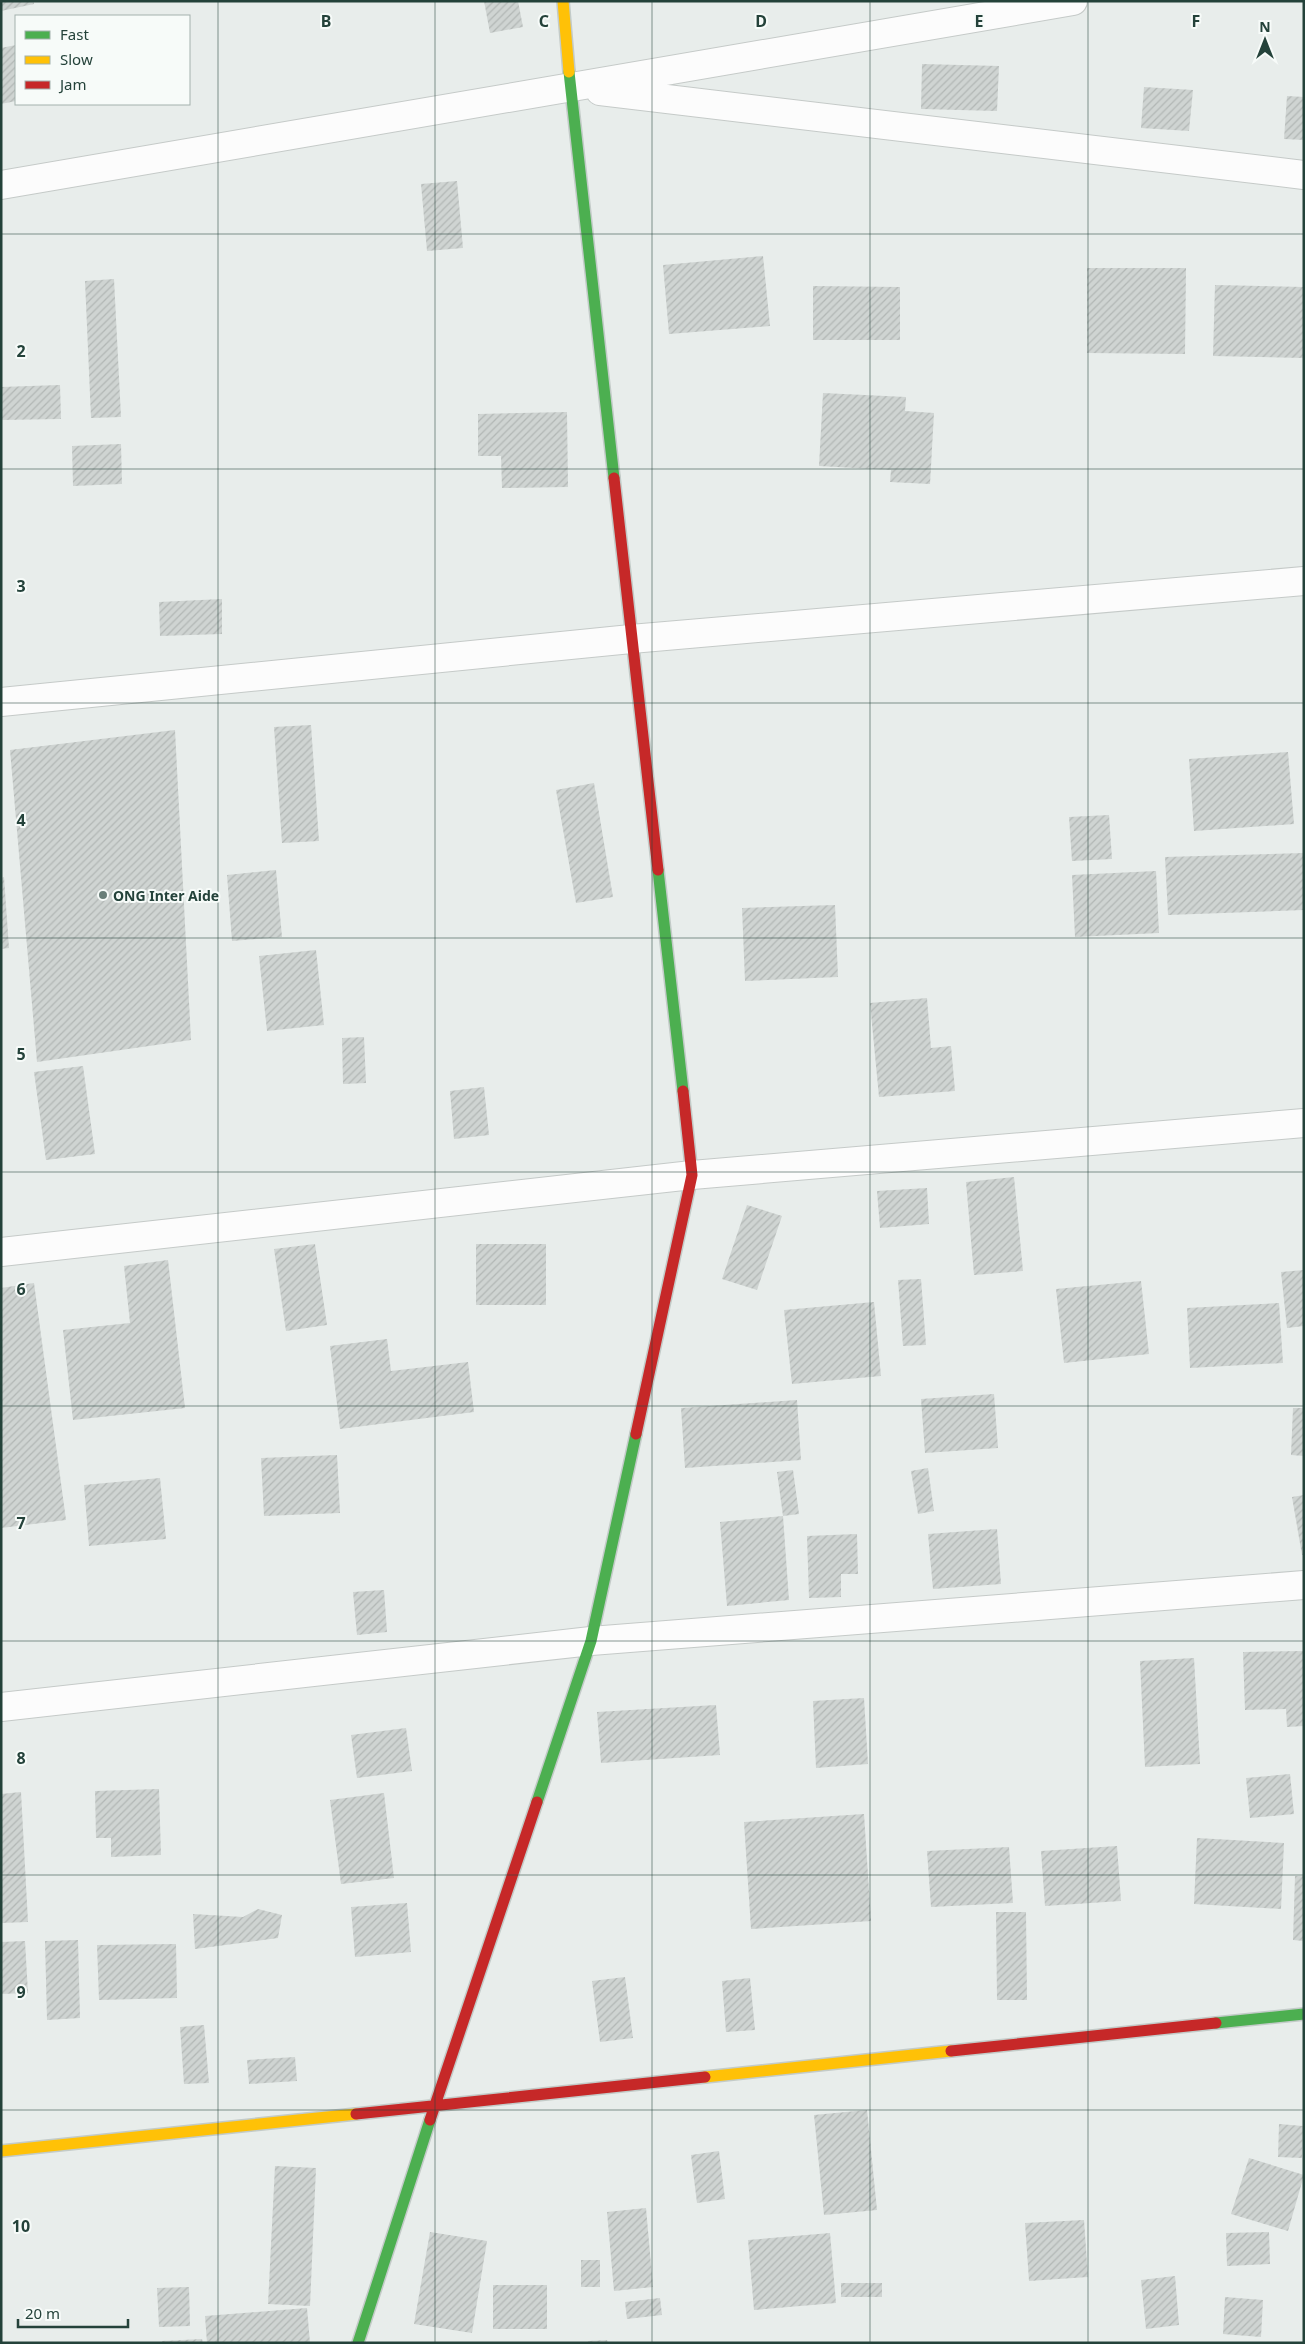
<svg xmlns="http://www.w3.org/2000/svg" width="1305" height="2344" font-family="'Noto Sans',sans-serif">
  <defs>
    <pattern id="building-hatch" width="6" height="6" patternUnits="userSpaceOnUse" patternTransform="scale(1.25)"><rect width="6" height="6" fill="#cfd4d2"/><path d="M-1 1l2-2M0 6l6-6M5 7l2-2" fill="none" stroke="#b2b7b5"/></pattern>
  </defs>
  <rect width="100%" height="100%" fill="#e8edeb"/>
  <!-- building -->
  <path fill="url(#building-hatch)" d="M1,1H34V4L1,11Z
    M484,1H518L523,27L490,33Z
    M16,45V101L1,104V48Z
    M922,64L999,66L997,111L921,109Z
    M1144,87L1193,90L1189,131L1141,128Z
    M1287,96L1304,97V140L1284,139Z
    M457,181L463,248L427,251L421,184Z
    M763,256L770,326L669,334L663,265Z
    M1087,268H1186L1185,354L1087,353Z
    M114,279L121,417L91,418L85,281Z
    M1215,285L1304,287V358L1213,356Z
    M813,286L900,287V340H813Z
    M60,385L61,419L1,420V387Z
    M823,393L906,397L905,411L934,413L930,484L890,482L891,470L819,466Z
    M567,412L568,487L502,488L501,456H478V414Z
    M121,444L122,484L73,486L72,446Z
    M222,599V634L160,636L159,602Z
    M311,725L319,841L282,843L274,727Z
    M175,730L191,1040L37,1062L10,750Z
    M1288,752L1294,824L1194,831L1189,759Z
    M594,783L613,897L576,903L556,790Z
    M1109,815L1112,859L1072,861L1069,817Z
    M1304,853V910L1168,915L1165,857Z
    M276,870L282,937L232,941L227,875Z
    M1156,871L1159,933L1075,937L1072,875Z
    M4,877L9,948L1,949V878Z
    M835,905L838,977L745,981L742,908Z
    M316,950L324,1025L267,1031L259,956Z
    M927,998L931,1048L951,1046L955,1091L879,1097L870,1003Z
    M364,1037L366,1083L343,1084L342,1038Z
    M83,1066L95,1154L46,1160L34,1072Z
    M484,1087L489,1135L454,1139L450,1091Z
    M1014,1177L1023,1271L974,1275L966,1182Z
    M927,1188L929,1224L880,1228L877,1191Z
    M747,1205L782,1216L757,1290L722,1279Z
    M315,1244L327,1325L286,1331L274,1249Z
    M476,1244H546V1305H476Z
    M168,1260L185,1408L73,1420L63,1330L130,1323L124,1266Z
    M1304,1270V1326L1287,1328L1281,1272Z
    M921,1279L926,1345L903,1346L898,1280Z
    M1141,1281L1149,1354L1064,1363L1056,1289Z
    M34,1283L66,1520L1,1528V1288Z
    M874,1302L881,1376L792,1384L784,1310Z
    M1279,1303L1283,1363L1190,1368L1187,1308Z
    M387,1339L391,1371L468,1362L474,1412L340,1429L330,1346Z
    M994,1394L998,1448L925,1453L921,1399Z
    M797,1400L801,1460L685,1468L681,1408Z
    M1293,1408H1304V1456L1291,1455Z
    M337,1455L340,1513L264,1516L261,1458Z
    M928,1468L934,1511L918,1514L911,1471Z
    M793,1470L799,1514L783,1516L777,1472Z
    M160,1478L166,1539L89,1546L84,1485Z
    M1304,1495V1555H1302L1292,1497Z
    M783,1516L789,1600L727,1606L720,1522Z
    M997,1529L1001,1584L933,1589L928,1534Z
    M857,1534L858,1574H841V1597L809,1598L807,1536Z
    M384,1590L387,1632L357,1635L353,1592Z
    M1304,1651V1726L1287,1727L1286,1709L1245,1710L1243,1652Z
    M1194,1658L1200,1764L1145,1767L1140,1661Z
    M864,1698L868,1764L816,1768L813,1701Z
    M716,1705L720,1755L601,1763L597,1712Z
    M406,1728L412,1771L357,1778L351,1735Z
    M1290,1774L1294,1814L1250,1818L1246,1778Z
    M159,1789L161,1855L111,1857V1838H96L95,1791Z
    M21,1792L28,1922L1,1923V1794Z
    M384,1793L394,1878L341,1884L330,1800Z
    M864,1814L871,1921L751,1929L744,1822Z
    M1197,1838L1284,1843L1281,1909L1194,1904Z
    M1117,1846L1121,1901L1045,1906L1041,1851Z
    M1009,1847L1013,1903L931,1907L927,1851Z
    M1295,1876H1304V1941L1293,1940Z
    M407,1903L411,1952L355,1957L351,1907Z
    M258,1909L282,1915L278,1938L195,1949L193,1914L243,1917Z
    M996,1912H1026L1027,2000H997Z
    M78,1940L80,2018L47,2020L45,1941Z
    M25,1941L28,1993L1,1994V1942Z
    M176,1944L177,1998L99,2000L97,1945Z
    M625,1977L633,2038L600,2042L592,1981Z
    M750,1978L755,2030L726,2032L722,1981Z
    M204,2025L209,2083L184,2084L180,2027Z
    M295,2057L297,2081L249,2084L247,2060Z
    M867,2110L877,2210L824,2215L814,2115Z
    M1279,2124L1303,2126L1302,2158L1278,2157Z
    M719,2151L725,2199L697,2203L691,2155Z
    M1249,2158L1304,2175L1288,2231L1231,2214Z
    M275,2166L316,2168L310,2306L268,2304Z
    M646,2208L653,2287L614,2291L607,2212Z
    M1084,2220L1088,2277L1029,2281L1025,2223Z
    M430,2232L487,2241L472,2333L414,2324Z
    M1269,2232L1270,2264L1227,2266L1226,2233Z
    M830,2233L836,2303L754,2310L748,2240Z
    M581,2260H600V2287H581Z
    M1175,2276L1179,2325L1146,2329L1141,2280Z
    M841,2283H882V2297H841Z
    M493,2285H547V2329H493Z
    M189,2287L190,2326L159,2327L157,2288Z
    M1225,2297L1263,2300L1261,2337L1223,2334Z
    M660,2298L662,2315L627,2319L625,2302Z
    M307,2308L310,2343H207L205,2316Z
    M202,2339L203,2343H162V2341Z
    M607,2340L608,2343H588V2341Z"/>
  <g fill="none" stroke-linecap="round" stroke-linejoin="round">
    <defs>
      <path id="street" d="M600,91L1304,175
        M1,185L1073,1
        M1,702L631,639L1304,581
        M1,1252L692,1175L1304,1123
        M1,1707L591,1641L1304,1585"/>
      <path id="fast" d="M569,72L614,478
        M658,870L683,1091
        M537,1802L591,1641L636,1434
        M1216,2023L1304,2014
        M358,2343L430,2120"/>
      <path id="slow" d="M563,1L569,72
        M705,2077L951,2051
        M1,2151L356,2114"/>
      <path id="jam" d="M614,478L658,870
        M636,1434L692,1175L683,1091
        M951,2051L1216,2023
        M356,2114L705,2077
        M430,2120L537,1802"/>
    </defs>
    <!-- street casing -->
    <use href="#street" stroke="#c5cac8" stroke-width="30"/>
    <!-- fast casing -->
    <use href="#fast" stroke="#c3cbc8" stroke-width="14"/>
    <!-- slow casing -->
    <use href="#slow" stroke="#c3cbc8" stroke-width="14"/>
    <!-- jam casing -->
    <use href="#jam" stroke="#c3cbc8" stroke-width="14"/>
    <!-- street -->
    <use href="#street" stroke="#fcfcfc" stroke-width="28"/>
    <!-- fast -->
    <use href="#fast" stroke="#4caf50" stroke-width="11"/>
    <!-- slow -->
    <use href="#slow" stroke="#ffc107" stroke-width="11"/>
    <!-- jam -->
    <use href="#jam" stroke="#c62828" stroke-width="11"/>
  </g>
  <!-- grid -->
  <path fill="none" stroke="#24423a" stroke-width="1" stroke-opacity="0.55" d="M218,1V2343M435,1V2343M652,1V2343M870,1V2343M1088,1V2343M1,234H1304M1,469H1304M1,703H1304M1,938H1304M1,1172H1304M1,1406H1304M1,1641H1304M1,1875H1304M1,2110H1304"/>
  <!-- markers -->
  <circle fill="#697e78" stroke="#f7fbf9" stroke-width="2" cx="103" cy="895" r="5"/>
  <g text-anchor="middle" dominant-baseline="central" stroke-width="4" stroke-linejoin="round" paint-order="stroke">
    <!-- poi labels -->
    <g font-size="14" font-weight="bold" fill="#24423a" stroke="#f7fbf9" text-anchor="start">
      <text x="113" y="895">ONG Inter Aide</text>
    </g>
  </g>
  <g font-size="16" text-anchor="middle" font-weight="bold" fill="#24423a" stroke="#f7fbf9" stroke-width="4" stroke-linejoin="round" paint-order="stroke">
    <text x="326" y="27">B</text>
    <text x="544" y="27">C</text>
    <text x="761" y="27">D</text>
    <text x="979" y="27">E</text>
    <text x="1196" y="27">F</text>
    <text x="21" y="357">2</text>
    <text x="21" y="592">3</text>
    <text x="21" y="826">4</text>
    <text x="21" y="1060">5</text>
    <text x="21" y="1295">6</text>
    <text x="21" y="1529">7</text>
    <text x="21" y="1764">8</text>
    <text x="21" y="1998">9</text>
    <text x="21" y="2232">10</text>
  </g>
  <!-- border -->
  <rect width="1305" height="2344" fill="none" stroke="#24423a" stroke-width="5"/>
  <!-- legend -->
  <rect x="15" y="15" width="175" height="90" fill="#f7fbf9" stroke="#a3b1ad"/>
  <rect x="25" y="31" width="25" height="8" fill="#4caf50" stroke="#a3b1ad"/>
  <text x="60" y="40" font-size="15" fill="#24423a">Fast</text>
  <rect x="25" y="56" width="25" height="8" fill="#ffc107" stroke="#a3b1ad"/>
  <text x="60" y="65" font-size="15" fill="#24423a">Slow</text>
  <rect x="25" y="81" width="25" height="8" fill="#c62828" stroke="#a3b1ad"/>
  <text x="60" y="90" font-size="15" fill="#24423a">Jam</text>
  <!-- north arrow -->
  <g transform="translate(1265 40)" stroke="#f7fbf9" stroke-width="4" paint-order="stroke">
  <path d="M0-4L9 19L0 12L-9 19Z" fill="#24423a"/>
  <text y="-8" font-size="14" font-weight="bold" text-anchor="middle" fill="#24423a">N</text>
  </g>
  <!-- scale -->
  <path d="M18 2319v8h110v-8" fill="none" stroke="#24423a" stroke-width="2.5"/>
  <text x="25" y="2319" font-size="15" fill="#24423a" stroke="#f7fbf9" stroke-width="4" paint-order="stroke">20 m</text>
</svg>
